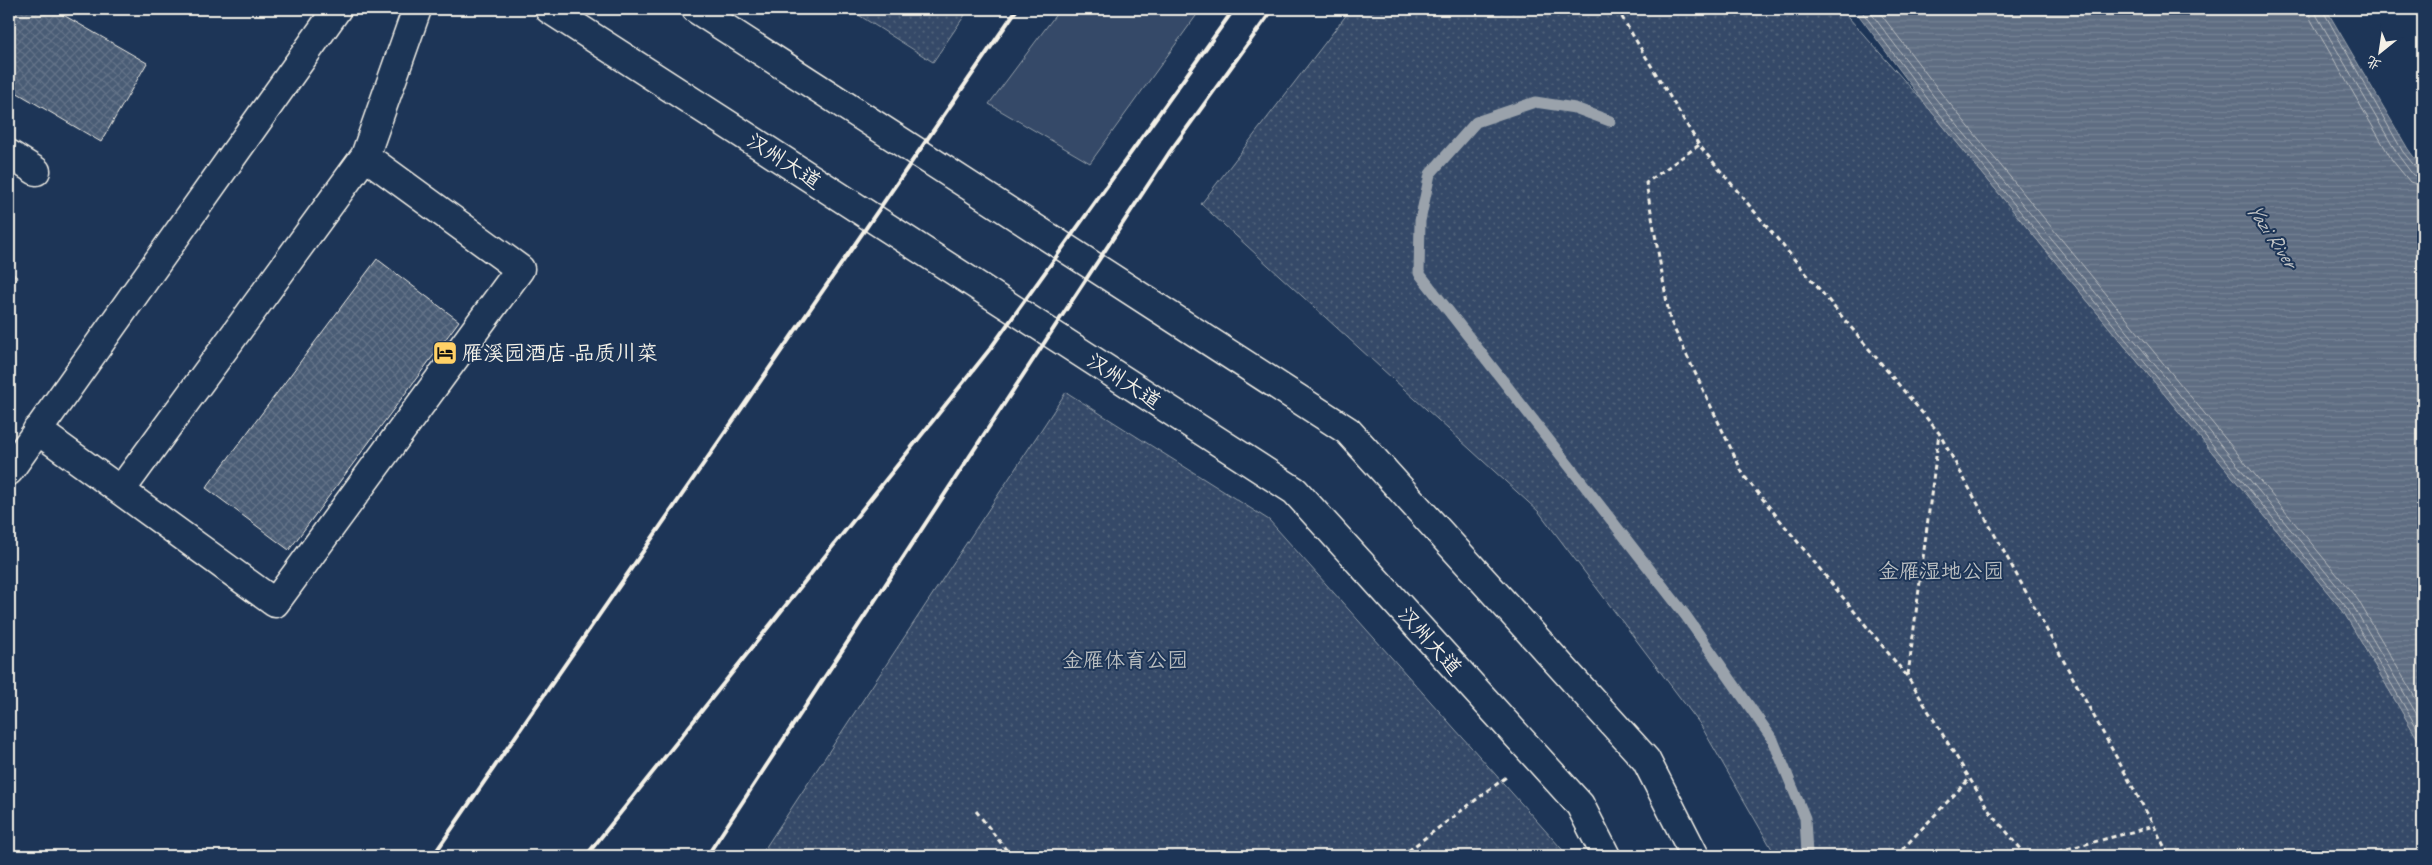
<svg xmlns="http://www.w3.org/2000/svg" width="2432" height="865" font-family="Caveat,'LXGW WenKai TC',sans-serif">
  <defs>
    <pattern id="park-dots" width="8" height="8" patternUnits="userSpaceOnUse" patternTransform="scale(1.25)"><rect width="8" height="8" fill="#354a67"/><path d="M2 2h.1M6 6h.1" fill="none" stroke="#53657d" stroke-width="1.8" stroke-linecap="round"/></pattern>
    <pattern id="water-rules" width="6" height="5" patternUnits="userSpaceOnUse" patternTransform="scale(1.25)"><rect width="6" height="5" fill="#5e6d82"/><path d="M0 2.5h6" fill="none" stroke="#768294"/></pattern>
    <pattern id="building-cross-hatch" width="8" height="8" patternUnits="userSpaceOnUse" patternTransform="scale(1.25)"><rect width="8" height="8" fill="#485b74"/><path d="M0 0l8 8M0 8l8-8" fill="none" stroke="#637388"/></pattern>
  </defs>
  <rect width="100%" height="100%" fill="#1d3557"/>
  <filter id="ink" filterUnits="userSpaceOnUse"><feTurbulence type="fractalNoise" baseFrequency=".02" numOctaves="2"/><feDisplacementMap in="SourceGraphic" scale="10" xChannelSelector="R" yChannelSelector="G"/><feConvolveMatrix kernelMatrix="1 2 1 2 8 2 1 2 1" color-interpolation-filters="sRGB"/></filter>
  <g filter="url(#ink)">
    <!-- grass -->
    <path fill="#354a67" stroke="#949ea8" d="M1060,9H1201L1090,163L989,104Z"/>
    <!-- park -->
    <path fill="url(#park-dots)" stroke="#949ea8" d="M849,9H969L933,62Z
      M1351,9H1841L1926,105L2343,611L2423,748V856H1776L1700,724L1539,512L1201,204Z
      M1066,392L1269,520L1568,856H760Z"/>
    <!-- water -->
    <path fill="url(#water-rules)" stroke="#9aa2ab" d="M1854,9H2326L2408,149L2423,170V748L2343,611L1926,105Z"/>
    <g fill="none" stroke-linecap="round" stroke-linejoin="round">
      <!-- shore -->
      <path stroke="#b8bcbf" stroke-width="1" d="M1860,9L1930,102L2347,608L2423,738
        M1868,9L1935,98L2352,604L2423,725
        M1877,9L1941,93L2358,600L2423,711
        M2308,9L2311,20L2392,160L2410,182L2423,186
        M2315,9L2317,16L2398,155L2413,175L2423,178
        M2322,9L2403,152L2418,170L2423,172"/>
      <!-- stream -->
      <path stroke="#9aa2ab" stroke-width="11" d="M1610,121L1575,108L1535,102L1476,122L1430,174L1420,221L1419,273L1686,616L1773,740L1805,818L1807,854L1804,856"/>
    </g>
    <!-- building -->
    <path fill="url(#building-cross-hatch)" stroke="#f4f1e8" d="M9,9H53L147,63L101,142L9,88Z
      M377,259L459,321L289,550L206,488Z
      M9,271L17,277L9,288Z"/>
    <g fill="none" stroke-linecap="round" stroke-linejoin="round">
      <defs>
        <path id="minor" d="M9,154L36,171
          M365,156L417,9
          M37,430L275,603L520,269L365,156L121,490"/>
        <path id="major" d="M549,9L1295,491L1580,805L1606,856
          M696,9L1348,431L1646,760L1695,856
          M9,471L337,9"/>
      </defs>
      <!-- minor casing -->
      <use href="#minor" stroke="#f4f1e8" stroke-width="31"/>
      <!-- major casing -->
      <use href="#major" stroke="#f4f1e8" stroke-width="31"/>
      <!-- path -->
      <path stroke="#f4f1e8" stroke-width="3" stroke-dasharray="5 4" stroke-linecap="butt" d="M1617,9L1699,145L1939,433L2154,826L2169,856
        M1699,145L1646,183L1670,320L1744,476L1907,676L1990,812L2027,856
        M1908,675L1939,433
        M976,811L1011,856
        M1401,856L1509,775
        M1896,856L1970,778
        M2041,856L2154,826"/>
      <!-- minor -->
      <use href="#minor" stroke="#1d3557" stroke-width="28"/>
      <!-- major -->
      <use href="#major" stroke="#1d3557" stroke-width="28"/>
      <!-- rail -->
      <path stroke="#f4f1e8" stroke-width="4" d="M433,856L1017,9
        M586,856L990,349L1234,9
        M707,856L1169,153L1273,9"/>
    </g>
  </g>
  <!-- icons -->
  <defs>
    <symbol id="hotel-square" viewBox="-11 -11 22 22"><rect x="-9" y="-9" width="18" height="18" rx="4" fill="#ffd166" stroke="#1d3557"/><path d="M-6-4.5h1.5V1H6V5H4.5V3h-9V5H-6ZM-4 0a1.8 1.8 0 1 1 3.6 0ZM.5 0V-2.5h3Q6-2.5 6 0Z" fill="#111"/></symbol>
  </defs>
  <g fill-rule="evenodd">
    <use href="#hotel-square" x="431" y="339" width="28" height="28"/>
  </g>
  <g text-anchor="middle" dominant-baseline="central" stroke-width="4" stroke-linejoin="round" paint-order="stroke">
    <!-- street labels -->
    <g font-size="21" fill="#f4f1e8" stroke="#1d3557">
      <text transform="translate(784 161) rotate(33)">汉州大道</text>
      <text transform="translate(1124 381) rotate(33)">汉州大道</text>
      <text transform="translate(1430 641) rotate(48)">汉州大道</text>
    </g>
    <!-- poi labels -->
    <g font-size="21" fill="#f4f1e8" stroke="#1d3557" text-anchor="start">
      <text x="462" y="353">雁溪园酒店-品质川菜</text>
    </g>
    <!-- park labels -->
    <g font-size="21" fill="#bbbfc1" stroke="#1d3557">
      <text x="1941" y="571">金雁湿地公园</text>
      <text x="1125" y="660">金雁体育公园</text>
    </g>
    <!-- water labels -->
    <g font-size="22" font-style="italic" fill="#c0c3c4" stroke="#1d3557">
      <text transform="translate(2272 235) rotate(56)">Yazi River</text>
    </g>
  </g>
  <!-- margin -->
  <rect width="2432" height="865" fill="none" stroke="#1d3557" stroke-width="30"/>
  <rect x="15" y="15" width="2402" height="835" fill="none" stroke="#f4f1e8" stroke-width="2" filter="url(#ink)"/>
  <!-- north arrow -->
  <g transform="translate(2380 52) rotate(210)" stroke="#1d3557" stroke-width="4" paint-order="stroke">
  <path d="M0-4L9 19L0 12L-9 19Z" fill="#f4f1e8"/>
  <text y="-8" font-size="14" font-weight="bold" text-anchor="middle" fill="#f4f1e8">北</text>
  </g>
</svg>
